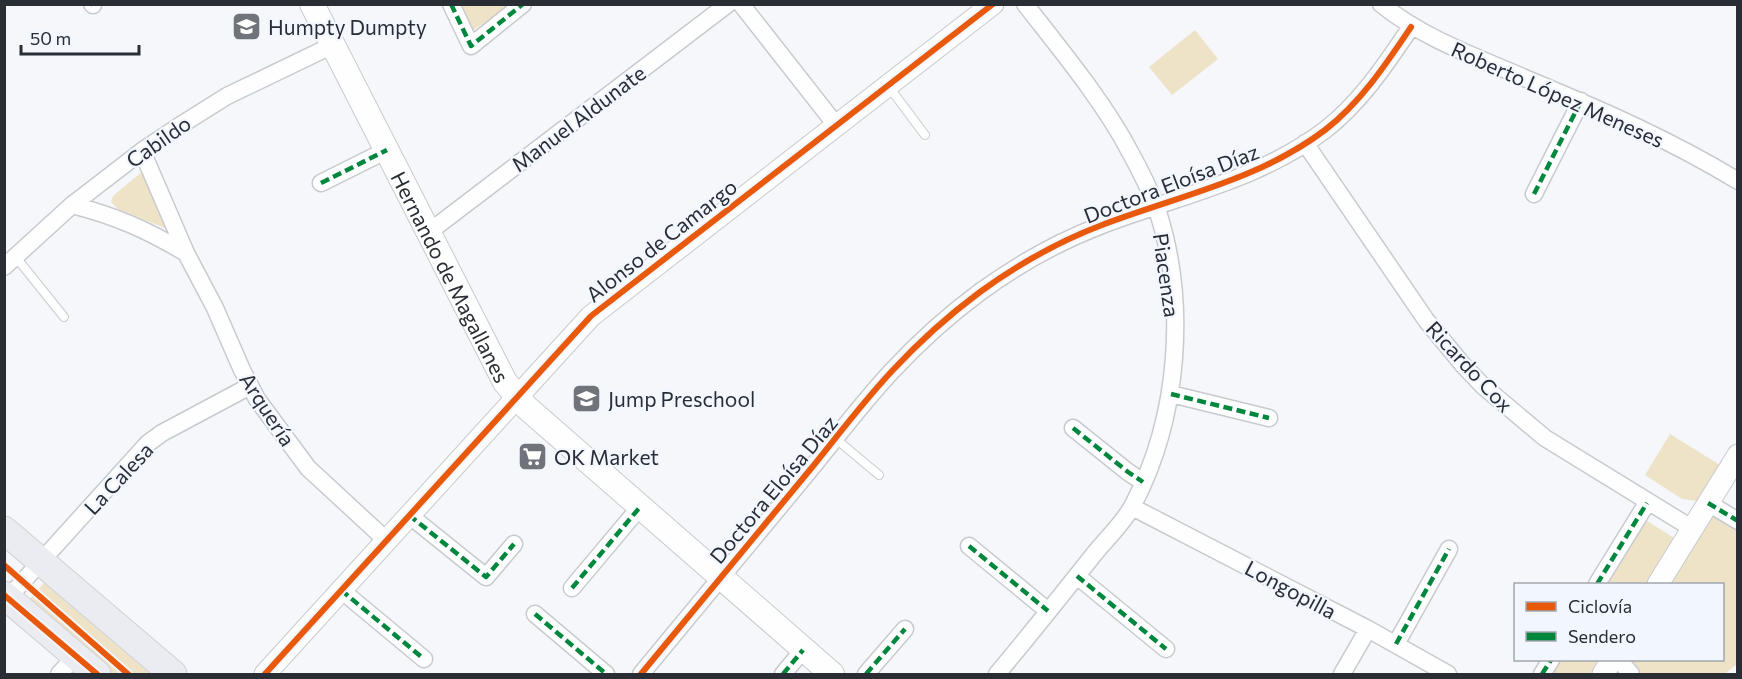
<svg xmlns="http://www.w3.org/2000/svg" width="1742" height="679" font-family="Commissioner,sans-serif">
  <rect width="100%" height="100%" fill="#f5f7fb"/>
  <!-- green -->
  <path fill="#eee2c7" d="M457,5H511L472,31Z
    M1195,30L1218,59L1172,95L1149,67Z
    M143,171L167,229L118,209L111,202L113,196Z
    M1670,434L1720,465L1697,501L1682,499L1645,475Z
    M1714,513L1737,530V664L1725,674H1617L1626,660H1722V584H1671Z
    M1644,519L1676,539L1649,584H1603Z
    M44,583L151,674H112L27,602Z
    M1556,660H1604L1595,674H1547Z"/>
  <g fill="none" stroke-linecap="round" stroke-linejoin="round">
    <defs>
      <path id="service" d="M889,87L925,135
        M15,256L64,317
        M836,439L879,475"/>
      <path id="minor" d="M92,4L93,5
        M451,4L471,46L523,4
        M741,4L836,125
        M1381,4C1424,39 1477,57 1527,79C1599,109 1671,140 1738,181
        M1305,143L1426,320L1463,365L1483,386L1545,438L1693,529
        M142,151L186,253L215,308L242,370L257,399L308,468L386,540
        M321,183L387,150
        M1534,194L1581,101
        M72,205C116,216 147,230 186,253
        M429,232L728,4
        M4,267L72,205L142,151L184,123L227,96L333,45
        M1171,394L1269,418
        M1073,428L1128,472L1143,482
        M1708,503L1738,521
        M1132,507L1368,629L1448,674
        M409,515L486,577L514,544
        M969,546L1048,611
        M1077,576L1166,649
        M1597,584L1647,503
        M572,588L640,507
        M341,590L424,659
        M8,598L147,444L162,433L250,386
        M535,614L606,674
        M1396,644L1449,549
        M1619,660L1631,674
        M59,674L76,656
        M641,674C697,607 753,539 809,471C836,438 862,403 892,371C918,343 949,315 980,292C1017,265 1060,241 1102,225C1178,196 1259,180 1325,130C1361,102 1386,64 1411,27
        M783,674L803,650
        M866,674L905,629
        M997,674C1029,636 1060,597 1091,558C1104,541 1123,524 1133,505C1179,417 1188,303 1157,209C1150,190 1140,170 1130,152C1104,102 1060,49 1025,4
        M1342,674L1368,629
        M1542,674L1551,660"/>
      <path id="tertiary" d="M1658,584L1738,455
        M265,674L591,316L993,4
        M1603,674L1612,660"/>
      <g id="secondary">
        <path id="s1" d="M312,4L505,382L526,407L832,674"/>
      </g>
      <path id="primary" d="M4,530L173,674
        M4,595L97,674"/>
    </defs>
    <!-- service casing -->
    <use href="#service" stroke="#c7cacf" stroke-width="10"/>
    <!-- minor casing -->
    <use href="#minor" stroke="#c7cacf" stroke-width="19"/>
    <!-- tertiary casing -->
    <use href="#tertiary" stroke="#c7cacf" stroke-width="23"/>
    <!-- secondary casing -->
    <use href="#secondary" stroke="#c7cacf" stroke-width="26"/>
    <!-- primary casing -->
    <use href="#primary" stroke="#d0d2d5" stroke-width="29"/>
    <!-- service -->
    <use href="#service" stroke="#fefefe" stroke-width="8"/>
    <!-- minor -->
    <use href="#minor" stroke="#fefefe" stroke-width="16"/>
    <!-- tertiary -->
    <use href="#tertiary" stroke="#fefefe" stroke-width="21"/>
    <!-- secondary -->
    <use href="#secondary" stroke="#fefefe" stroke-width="24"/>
    <!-- primary -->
    <use href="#primary" stroke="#eaecf1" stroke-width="27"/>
    <!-- quiet -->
    <path stroke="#00873e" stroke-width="4.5" stroke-dasharray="9 4.5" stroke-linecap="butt" d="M92,4L93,5
      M451,4L471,46L523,4
      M321,183L387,150
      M1534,194L1581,101
      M1171,394L1269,418
      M1073,428L1128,472L1143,482
      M1708,503L1738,521
      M409,515L486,577L514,544
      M969,546L1048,611
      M1077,576L1166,649
      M1597,584L1647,503
      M572,588L640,507
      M341,590L424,659
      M535,614L606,674
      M1396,644L1449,549
      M783,674L803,650
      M866,674L905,629
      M1542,674L1551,660"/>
    <defs>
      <path id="cycleway" d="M4,565L128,674
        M4,595L97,674
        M265,674L591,316L993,4
        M641,674C697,607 753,539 809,471C836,438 862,403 892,371C918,343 949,315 980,292C1017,265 1060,241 1102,225C1178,196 1259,180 1325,130C1361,102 1386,64 1411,27"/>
    </defs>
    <!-- cycleway casing -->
    <use href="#cycleway" stroke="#f2f6fe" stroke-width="10"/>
    <!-- cycleway -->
    <use href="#cycleway" stroke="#e8590c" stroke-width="6"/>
  </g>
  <!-- icons -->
  <defs>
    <symbol id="school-square" viewBox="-11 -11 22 22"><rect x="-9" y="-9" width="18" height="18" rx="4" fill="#70747a" stroke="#f2f6fe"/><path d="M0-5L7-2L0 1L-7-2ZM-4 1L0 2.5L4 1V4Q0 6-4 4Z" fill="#fff"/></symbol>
    <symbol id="supermarket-square" viewBox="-11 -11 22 22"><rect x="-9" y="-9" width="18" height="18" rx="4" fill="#70747a" stroke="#f2f6fe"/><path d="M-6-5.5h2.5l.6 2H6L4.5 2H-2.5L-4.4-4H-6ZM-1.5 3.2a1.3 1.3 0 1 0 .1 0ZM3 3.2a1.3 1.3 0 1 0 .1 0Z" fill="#fff"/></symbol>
  </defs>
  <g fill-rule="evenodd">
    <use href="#school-square" x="230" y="10" width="33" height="33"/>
    <use href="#school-square" x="570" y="382" width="33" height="33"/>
    <use href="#supermarket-square" x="516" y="440" width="33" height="33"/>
  </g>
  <g text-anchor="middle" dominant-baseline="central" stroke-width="4.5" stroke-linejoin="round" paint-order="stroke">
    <!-- poi labels -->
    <g font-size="21" fill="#292d34" stroke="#f2f6fe" text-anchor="start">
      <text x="268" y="26">Humpty Dumpty</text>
      <text x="608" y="398">Jump Preschool</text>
      <text x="554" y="456">OK Market</text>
    </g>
    <!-- street labels -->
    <g font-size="21" fill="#292d34" stroke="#f2f6fe">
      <text transform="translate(1558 94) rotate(24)">Roberto López Meneses</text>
      <text transform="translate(578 118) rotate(-37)">Manuel Aldunate</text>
      <text transform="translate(158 141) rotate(-35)">Cabildo</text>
      <text transform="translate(1171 183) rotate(-21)">Doctora Eloísa Díaz</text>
      <text transform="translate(661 240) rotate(-38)">Alonso de Camargo</text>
      <text transform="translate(1167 275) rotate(82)">Piacenza</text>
      <text stroke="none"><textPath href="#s1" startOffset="306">Hernando de Magallanes</textPath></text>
      <text transform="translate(1470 366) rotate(47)">Ricardo Cox</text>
      <text transform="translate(268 409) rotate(57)">Arquería</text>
      <text transform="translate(118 478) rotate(-47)">La Calesa</text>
      <text transform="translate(773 489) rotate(-50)">Doctora Eloísa Díaz</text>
      <text transform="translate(1291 589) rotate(28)">Longopilla</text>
    </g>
  </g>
  <!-- border -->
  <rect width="1742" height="679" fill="none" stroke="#292d34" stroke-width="12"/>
  <!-- legend -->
  <rect x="1514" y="583" width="210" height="78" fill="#f2f6fe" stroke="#a2a6ad" stroke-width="1.5"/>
  <rect x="1526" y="602" width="30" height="9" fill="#e8590c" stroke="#a2a6ad" stroke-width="1.5"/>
  <text x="1568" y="613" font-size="18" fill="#292d34">Ciclovía</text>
  <rect x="1526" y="632" width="30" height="9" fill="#00873e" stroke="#a2a6ad" stroke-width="1.5"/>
  <text x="1568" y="643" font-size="18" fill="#292d34">Sendero</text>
  <!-- scale -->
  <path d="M21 45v9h118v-9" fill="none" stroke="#292d34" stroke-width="3"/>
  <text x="30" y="45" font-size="18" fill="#292d34" stroke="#f2f6fe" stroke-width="4.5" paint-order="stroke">50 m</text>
</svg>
